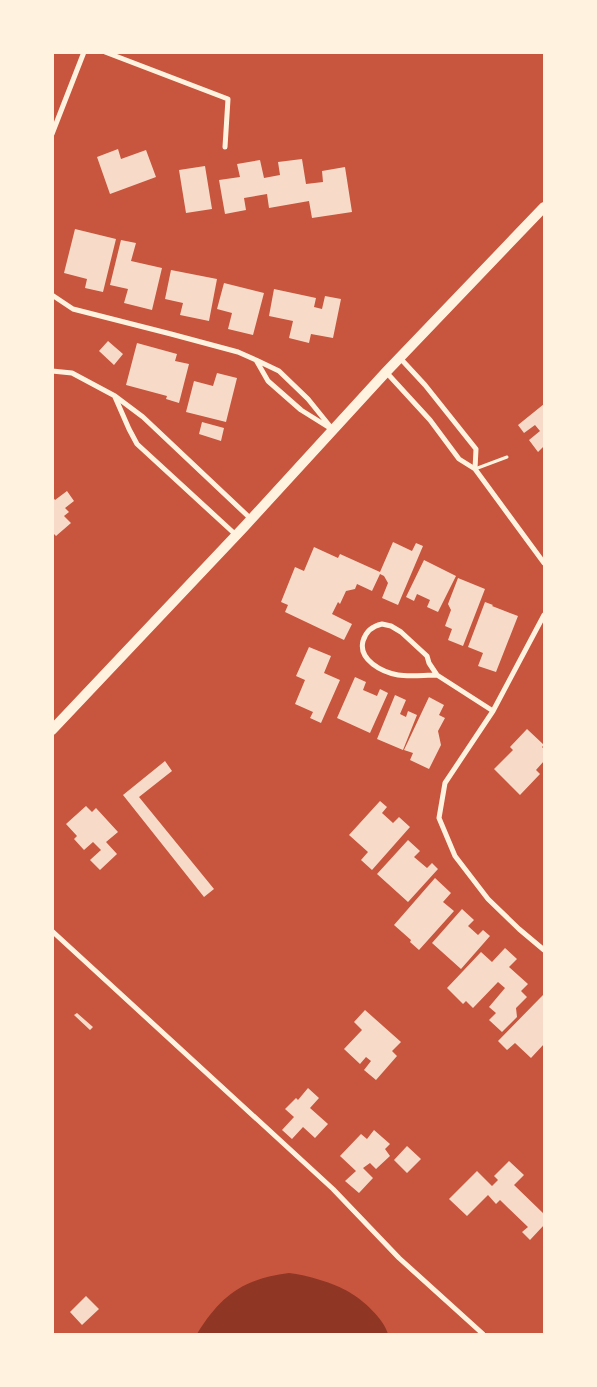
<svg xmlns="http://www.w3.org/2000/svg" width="597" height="1387" font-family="'IBM Plex Sans',sans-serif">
  <rect width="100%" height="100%" fill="#c8553d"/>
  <!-- water -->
  <path fill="#8f3625" d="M289,1273C307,1275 334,1283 349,1292C363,1300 384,1319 388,1334H197C221,1295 243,1279 289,1273Z"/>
  <!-- building -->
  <path fill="#f7dbc8" d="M118,149L121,159L146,150L156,177L110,194L97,157Z
    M302,159L306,184L323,182L322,171L345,167L352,212L312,218L309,201L269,208L267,194L244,198L246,210L225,214L219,180L240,177L237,164L260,160L264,178L280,175L278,162Z
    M205,166L212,209L186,213L179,170Z
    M75,229L116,239L103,292L85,288L87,279L64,273Z
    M121,240L136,243L131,261L162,268L152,310L124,303L128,289L110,285Z
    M171,270L217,279L209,321L180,315L183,303L165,299Z
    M224,283L264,293L253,335L228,329L232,313L217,309Z
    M274,289L316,298L314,307L322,309L325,296L341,299L333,338L311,334L309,343L289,338L293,321L269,316Z
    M108,341L123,354L114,365L99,351Z
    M137,343L177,354L175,361L189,364L179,403L166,399L167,396L126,385Z
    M217,373L237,378L226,422L186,412L194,381L213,386Z
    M544,404V446L538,452L529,440L540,431L535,425L524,433L518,425Z
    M202,422L224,428L221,441L199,434Z
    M67,491L74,501L65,508L69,512L64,516L71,523L56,536L52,532V496L55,500Z
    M393,542L412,551L416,543L423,546L398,605L382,598L388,583L384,576L380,574L372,591L357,584L355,589L346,591L340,604L338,602L332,614L352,624L344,640L285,612L288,605L281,602L295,567L304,571L314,547L338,558L340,554L380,572Z
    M424,560L456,576L438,612L427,607L430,600L417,594L414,601L406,597Z
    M458,578L485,589L463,646L448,640L452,629L445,626L451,610L448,604Z
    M485,602L493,605L492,606L518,616L496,672L478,666L483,653L468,647Z
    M309,647L331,656L324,673L340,680L321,723L310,718L313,712L295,704L305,680L296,676Z
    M355,677L366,682L363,690L377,696L380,689L388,693L370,733L337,718Z
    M395,695L406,700L400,714L406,717L408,711L417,715L403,750L377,739Z
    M429,697L444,705L439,715L445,718L438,731L441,745L429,769L410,760L413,753L404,750Z
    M527,729L544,745L542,747L544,749V761L536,770L540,774L520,795L494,769L513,750L510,747Z
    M165,761L172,771L139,797L214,889L204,897L123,795Z
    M380,801L387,807L382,813L393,823L399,817L410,827L372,870L361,860L368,852L349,835Z
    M86,806L92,812L96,808L118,832L106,842L117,854L100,870L90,860L101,850L93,842L84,850L74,839L77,836L66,824Z
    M408,840L420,851L414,857L427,868L432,863L438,869L408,902L377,874Z
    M435,878L451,893L443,902L454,911L419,950L410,942L411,940L394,925Z
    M462,909L474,920L468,926L478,935L483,930L490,936L461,969L432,943Z
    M505,948L517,959L509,967L528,984L521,991L527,997L516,1008L517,1017L502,1032L489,1020L496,1013L489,1007L505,988L498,982L473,1008L466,1001L463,1004L447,988L481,952L492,962Z
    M543,995L544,997V1044L531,1058L515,1043L507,1050L498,1041Z
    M365,1010L401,1042L392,1051L397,1056L376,1080L364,1070L371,1061L366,1057L360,1064L344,1049L362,1030L354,1022Z
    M77,1013L93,1027L90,1030L74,1015Z
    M308,1088L319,1098L310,1108L328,1124L315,1138L303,1127L292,1139L282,1130L294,1117L285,1109L296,1098L298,1100Z
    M374,1130L390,1144L385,1149L390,1156L376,1169L370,1163L363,1168L373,1178L359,1193L345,1181L356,1171L340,1156L361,1134L367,1139Z
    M407,1146L421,1159L407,1173L394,1160Z
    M509,1161L524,1175L514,1185L544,1214V1225L530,1240L522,1232L528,1227L500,1200L496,1204L488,1195L467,1216L449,1199L477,1171L492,1186L498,1180L494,1176Z
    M86,1296L99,1309L82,1325L70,1312Z"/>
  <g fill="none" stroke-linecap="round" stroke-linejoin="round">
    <!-- service -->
    <path stroke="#fff3e0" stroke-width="3" d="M475,469L507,457"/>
    <!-- minor -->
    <path stroke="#fff3e0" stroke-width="5" d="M105,52L228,99L225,147
      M52,134L84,52
      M52,295L73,309L171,334L238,352L256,360
      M256,360L279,371L308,399L333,430L301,410L268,381Z
      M52,371L72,373L115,396L143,417L251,519
      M386,372L430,420L459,459L475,469L476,449L425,385L400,358
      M115,397L129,429L137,444L236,535
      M475,469L544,563
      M544,615L493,711L445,783L439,818L455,856L488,899L519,929L544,950
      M382,624L391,626L401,632L427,656L429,663L437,675C424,675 410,677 398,675C382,672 358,660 363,641C366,631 372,626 382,624Z
      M437,675L493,711
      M52,931L333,1189L399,1258L483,1334"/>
    <!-- secondary -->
    <path stroke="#fff3e0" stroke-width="10" d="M52,730L244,527L386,372L544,207"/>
  </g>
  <!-- border -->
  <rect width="597" height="1387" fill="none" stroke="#fff3e0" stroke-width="108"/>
</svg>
